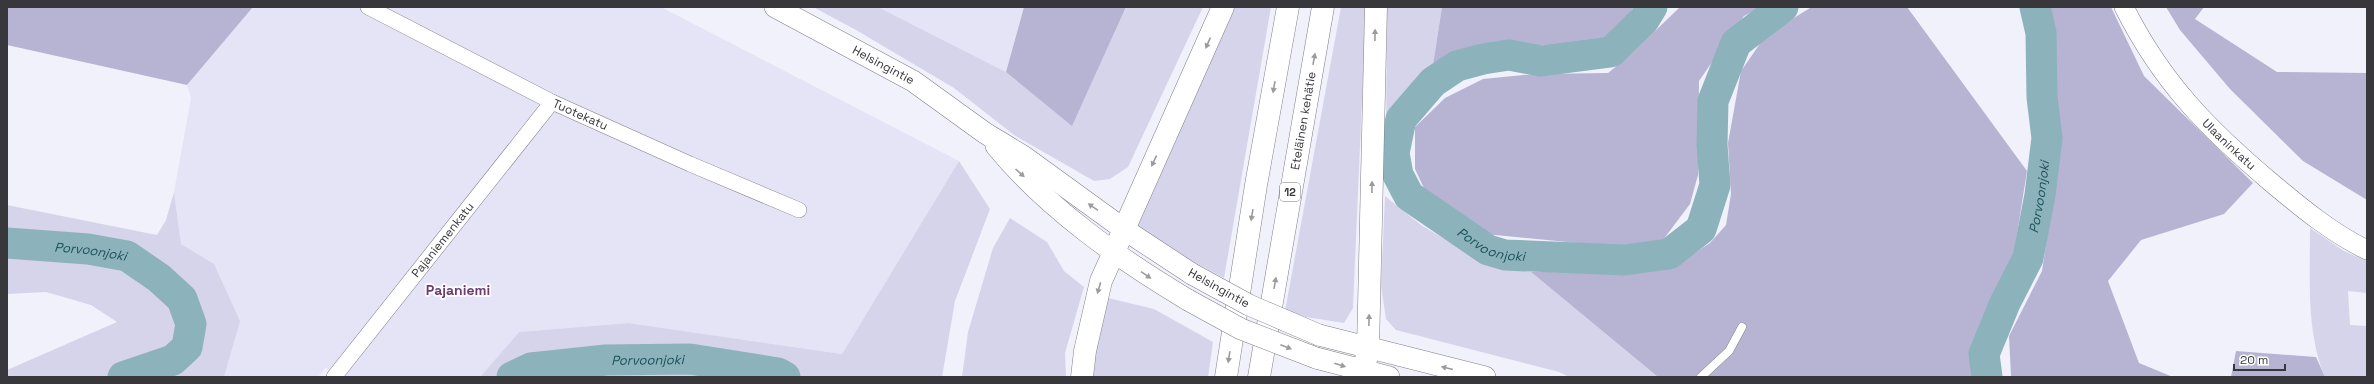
<svg xmlns="http://www.w3.org/2000/svg" width="2374" height="384" font-family="'Space Grotesk',sans-serif">
  <rect width="100%" height="100%" fill="#f1f1fc"/>
  <!-- built -->
  <path fill="#e5e4f7" d="M253,7H661L959,161L842,354L627,323L519,332L480,377H350L325,368L318,377H224L239,321L214,264L181,244L174,192L191,98L187,85Z
    M878,7H1024L1006,72Z"/>
  <!-- green -->
  <path fill="#d6d4ea" d="M813,7H878L1006,72L1072,125L1126,7H1203L1128,167L1110,179L1094,181L1014,135L954,88L856,30Z
    M1232,7H1271L1224,278L1180,255L1136,225Z
    M1341,7H1366L1353,308L1344,323L1306,317L1285,311Z
    M1387,7H1442L1432,71L1395,104L1386,136Z
    M959,161L990,209L955,301L942,377H480L519,332L628,323L842,354Z
    M174,192L181,244L214,264L240,321L224,377H7V370L117,322L91,305L46,292L7,294V205L157,235L166,220Z
    M1385,196L1421,225L1481,261L1531,272L1658,377H1569L1559,372L1396,330L1386,319L1381,286Z
    M1010,218L1047,242L1064,271L1084,287L1065,353L1066,377H962L968,332L993,248Z
    M2310,228L2344,251L2367,261V293L2348,291L2350,325L2367,326V377H2325C2306,332 2310,277 2310,228Z
    M1108,298L1154,309L1213,342L1208,377H1090L1096,337Z"/>
  <!-- forest -->
  <path fill="#b6b4d2" d="M7,7H253L187,85L7,45Z
    M1024,7H1126L1072,126L1006,72Z
    M1442,7H1634L1614,36L1592,44L1483,47L1432,71Z
    M1680,7H1761L1744,16L1699,81L1698,175L1690,204L1663,240L1628,248L1474,233L1429,199L1415,169V127L1445,98L1483,79L1534,74L1608,73L1628,57Z
    M1907,7L2027,171L2014,253L1972,352L1973,377H1658L1531,272H1611L1675,266L1710,243L1726,225L1731,194L1728,143L1741,71L1766,35L1810,8Z
    M2047,7H2111L2144,76L2253,183L2224,214L2141,240L2108,281L2139,363L2173,377L2011,376L2009,336L2042,271L2061,149L2056,105L2055,33Z
    M2166,7H2204L2195,19L2277,72L2367,73V200L2303,161L2230,89L2180,30Z
    M2236,351L2316,357L2325,377H2231Z"/>
  <g fill="none" stroke-linecap="round" stroke-linejoin="round">
    <!-- river -->
    <g stroke="#8cb2bb" stroke-width="31">
      <path id="s1" d="M1652,7L1644,20L1611,52L1541,61L1509,55L1483,59L1457,66L1433,82L1401,119L1394,153L1398,175L1409,196L1488,250L1505,255L1624,260L1669,254L1701,229L1715,185L1712,145L1713,101L1736,43L1783,7"/>
      <path id="s2" d="M7,243L88,249L127,256L159,278L182,299L191,324L187,347L173,360L123,377"/>
      <path id="s3" d="M512,377L531,368L606,360L690,359L778,373L785,377"/>
      <path id="s4" d="M1987,377L1984,354L2005,303L2028,258L2040,195L2047,138L2042,97L2041,33L2035,7"/>
    </g>
    <defs>
      <path id="service" d="M1701,377L1729,351L1742,327"/>
      <g id="minor">
        <path id="s5" d="M368,7L552,102L690,164L799,210"/>
        <path id="s6" d="M334,377L552,102"/>
      </g>
      <g id="tertiary">
        <path id="s7" d="M2124,7C2162,83 2209,130 2273,184C2303,209 2332,233 2367,250"/>
      </g>
      <g id="secondary">
        <path id="s8" d="M775,7L913,81L985,133L1023,156L1125,230L1192,274"/>
        <path d="M996,146C1048,209 1118,258 1188,300"/>
        <path d="M1319,335L1485,377"/>
        <path d="M1316,358L1389,377"/>
      </g>
      <g id="motorway">
        <path d="M1082,377L1085,351L1101,281L1223,7"/>
        <path d="M1226,377L1256,185L1288,7"/>
        <path id="s9" d="M1259,377L1323,7"/>
        <path d="M1363,377L1368,348L1376,7"/>
      </g>
    </defs>
    <!-- service casing -->
    <use href="#service" stroke="#7f7e89" stroke-width="9"/>
    <!-- minor casing -->
    <use href="#minor" stroke="#7f7e89" stroke-width="16"/>
    <!-- tertiary casing -->
    <use href="#tertiary" stroke="#7f7e89" stroke-width="20"/>
    <!-- secondary casing -->
    <use href="#secondary" stroke="#7f7e89" stroke-width="22"/>
    <!-- motorway casing -->
    <use href="#motorway" stroke="#7f7e89" stroke-width="23"/>
    <!-- service -->
    <use href="#service" stroke="#fff" stroke-width="8"/>
    <!-- minor -->
    <use href="#minor" stroke="#fff" stroke-width="15"/>
    <!-- tertiary -->
    <use href="#tertiary" stroke="#fff" stroke-width="19"/>
    <!-- secondary -->
    <use href="#secondary" stroke="#fff" stroke-width="21"/>
    <!-- motorway -->
    <use href="#motorway" stroke="#fff" stroke-width="22"/>
    <defs>
      <path id="secondary-bridge" d="M1192,274L1249,305L1319,335
        M1188,300L1241,329L1316,358"/>
    </defs>
    <!-- secondary-bridge casing -->
    <use href="#secondary-bridge" stroke="#7f7e89" stroke-width="22" stroke-linecap="butt"/>
    <!-- secondary-bridge -->
    <use href="#secondary-bridge" stroke="#fff" stroke-width="21"/>
  </g>
  <!-- one-way arrows -->
  <defs><path id="oneway-solid" d="M-6-.8H1V-3.2L6.5 0L1 3.2V.8H-6Z"/></defs>
  <g fill="#9b9b9e">
    <use href="#oneway-solid" transform="translate(1375 35) rotate(-89)"/>
    <use href="#oneway-solid" transform="translate(1208 43) rotate(114)"/>
    <use href="#oneway-solid" transform="translate(1314 59) rotate(-80)"/>
    <use href="#oneway-solid" transform="translate(1274 87) rotate(100)"/>
    <use href="#oneway-solid" transform="translate(1154 161) rotate(115)"/>
    <use href="#oneway-solid" transform="translate(1020 173) rotate(42)"/>
    <use href="#oneway-solid" transform="translate(1372 187) rotate(-89)"/>
    <use href="#oneway-solid" transform="translate(1093 207) rotate(-145)"/>
    <use href="#oneway-solid" transform="translate(1252 215) rotate(99)"/>
    <use href="#oneway-solid" transform="translate(1146 275) rotate(34)"/>
    <use href="#oneway-solid" transform="translate(1275 283) rotate(-80)"/>
    <use href="#oneway-solid" transform="translate(1099 288) rotate(106)"/>
    <use href="#oneway-solid" transform="translate(1369 320) rotate(-89)"/>
    <use href="#oneway-solid" transform="translate(1286 347) rotate(21)"/>
    <use href="#oneway-solid" transform="translate(1229 357) rotate(99)"/>
    <use href="#oneway-solid" transform="translate(1340 365) rotate(17)"/>
    <use href="#oneway-solid" transform="translate(1447 368) rotate(-166)"/>
  </g>
  <g text-anchor="middle" dominant-baseline="central" stroke-width="3.5" stroke-linejoin="round" paint-order="stroke">
    <!-- shield labels -->
    <rect fill="#fff" stroke="#737376" stroke-width="1" x="1280" y="183" width="20" height="18" rx="3"/>
    <g font-size="11" font-weight="bold" fill="#37373c">
      <text x="1290" y="192">12</text>
    </g>
    <!-- street labels -->
    <g font-size="12" fill="#37373c" stroke="#fff">
      <text stroke="none"><textPath href="#s8" startOffset="123">Helsingintie</textPath></text>
      <text stroke="none"><textPath href="#s5" startOffset="238">Tuotekatu</textPath></text>
      <text stroke="none"><textPath href="#s9" startOffset="260">Eteläinen kehätie</textPath></text>
      <text stroke="none"><textPath href="#s7" startOffset="174">Ulaaninkatu</textPath></text>
      <text stroke="none"><textPath href="#s6" startOffset="175">Pajaniemenkatu</textPath></text>
      <text transform="translate(1219 288) rotate(29)">Helsingintie</text>
    </g>
    <!-- water labels -->
    <g font-size="13" font-style="italic" fill="#1b515c" stroke="#fff">
      <text stroke="none"><textPath href="#s4" startOffset="191">Porvoonjoki</textPath></text>
      <text stroke="none"><textPath href="#s1" startOffset="473">Porvoonjoki</textPath></text>
      <text stroke="none"><textPath href="#s2" startOffset="84">Porvoonjoki</textPath></text>
      <text stroke="none"><textPath href="#s3" startOffset="138">Porvoonjoki</textPath></text>
    </g>
    <!-- quarter labels -->
    <g font-size="14" font-weight="bold" fill="#6c3c70" stroke="#fff">
      <text x="458" y="290">Pajaniemi</text>
    </g>
  </g>
  <!-- border -->
  <rect width="2374" height="384" fill="none" stroke="#37373c" stroke-width="16"/>
  <!-- scale -->
  <path d="M2234 364v6h51v-6" fill="none" stroke="#37373c" stroke-width="2"/>
  <text x="2240" y="364" font-size="12" fill="#37373c" stroke="#ffffff" stroke-width="3" paint-order="stroke">20 m</text>
</svg>
